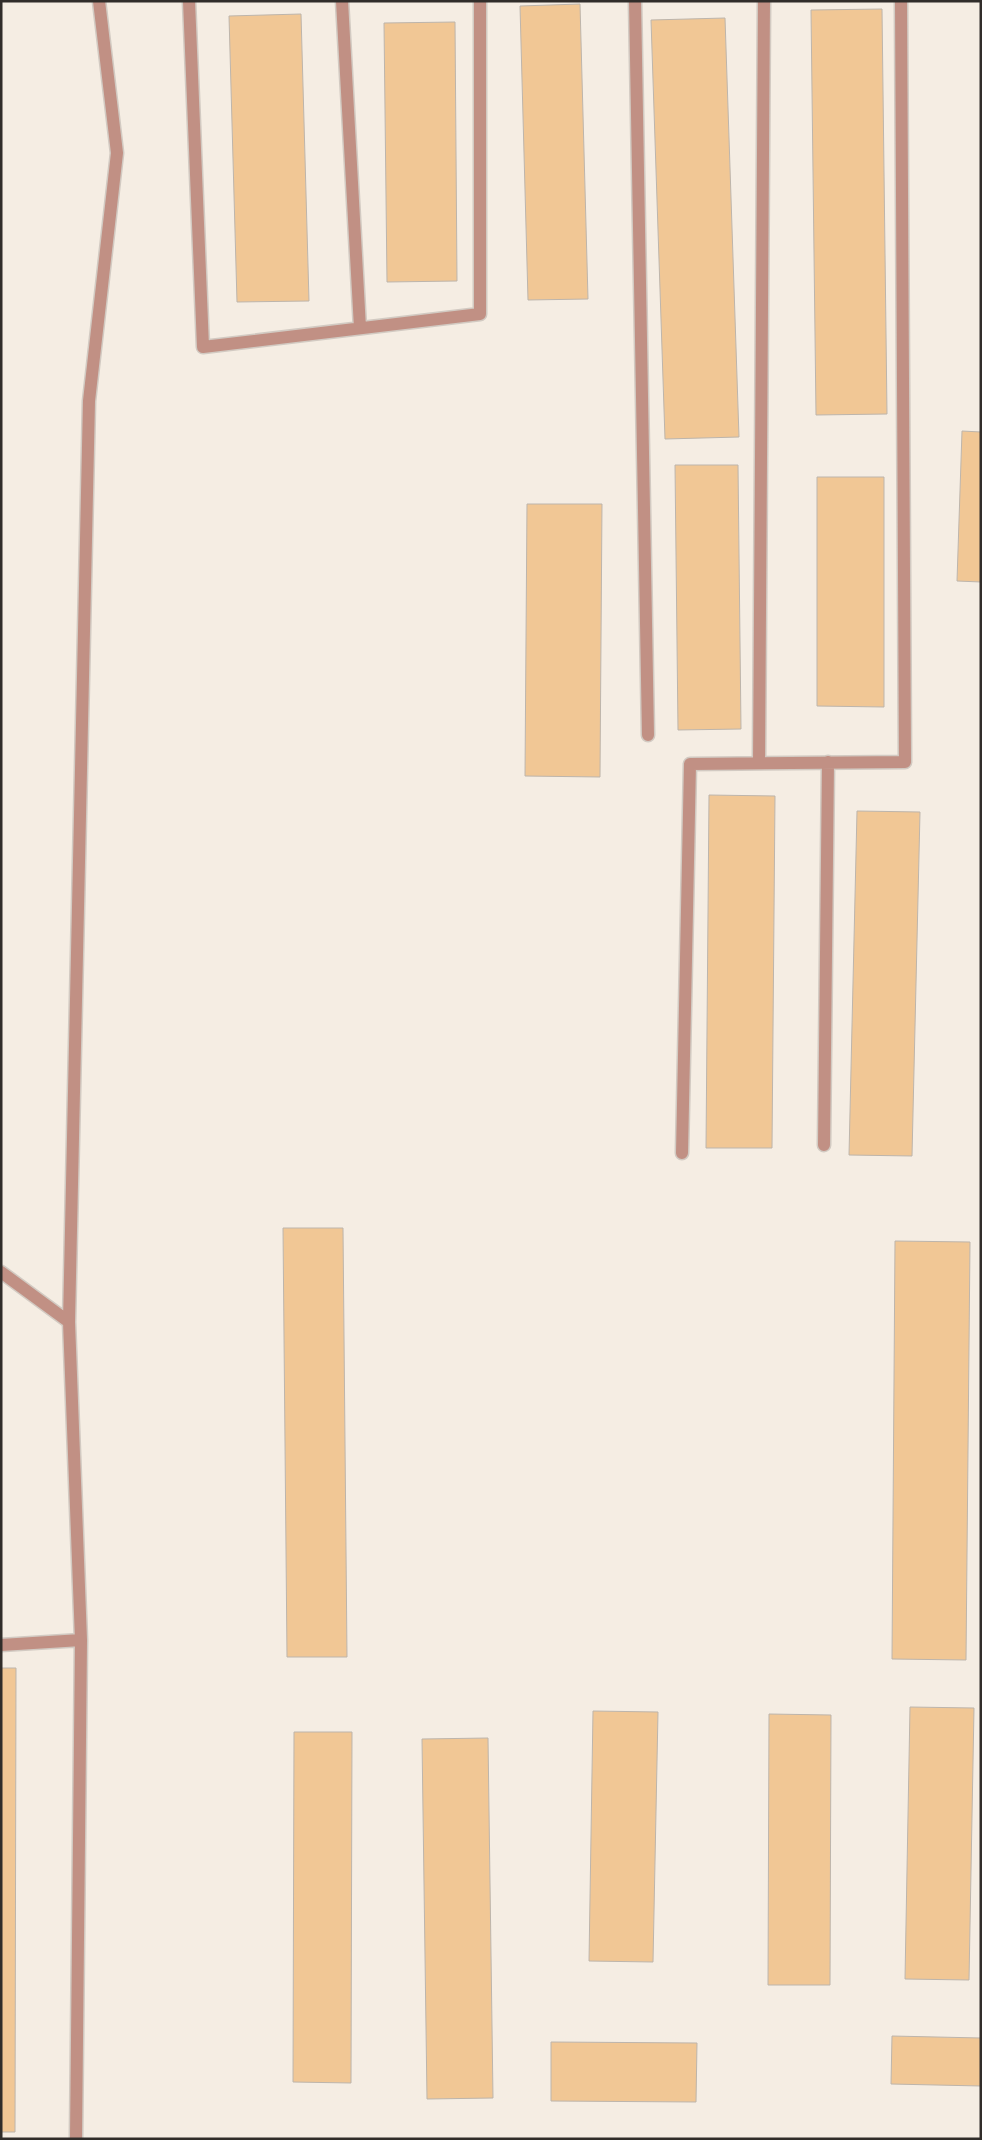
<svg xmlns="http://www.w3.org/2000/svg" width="982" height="2140" font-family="Commissioner,sans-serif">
  <rect width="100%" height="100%" fill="#f5ede3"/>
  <!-- building -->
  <path fill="#f1c795" stroke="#bdb5ac" d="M580,4L588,299L528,300L520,6Z
    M882,9L887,414L816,415L811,10Z
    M301,14L309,301L237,302L229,16Z
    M725,18L739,437L665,439L651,20Z
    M455,22L457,281L387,282L384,23Z
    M962,431L981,432V582L957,581Z
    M675,465H738L741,729L678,730Z
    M817,477H884V707L817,706Z
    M527,504H602L600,777L525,776Z
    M709,795L775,796L772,1148H706Z
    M857,811L920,812L912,1156L849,1155Z
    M283,1228H343L347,1657H287Z
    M895,1241L970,1242L966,1660L892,1659Z
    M1,1668H16L15,2132H1Z
    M910,1707L974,1708L969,1980L905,1979Z
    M593,1711L658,1712L653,1962L589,1961Z
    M769,1714L831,1715L830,1985H768Z
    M294,1732H352L351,2083L293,2082Z
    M488,1738L493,2098L427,2099L422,1739Z
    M892,2036L981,2038V2086L891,2084Z
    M551,2042L697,2043L696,2102L551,2101Z"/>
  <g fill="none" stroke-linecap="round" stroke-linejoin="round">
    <defs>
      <path id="minor" d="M189,1L203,347L480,314V1
        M342,1L360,328
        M635,1L648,735
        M759,763L764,1
        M824,1145L828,762
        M682,1153L690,764L905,762L901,1
        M1,1272L69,1322
        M1,1645L81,1640
        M76,2139L81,1640L69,1322L89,401L117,153L99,1"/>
    </defs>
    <!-- minor casing -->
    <use href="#minor" stroke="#d2cac2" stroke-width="15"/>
    <!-- minor -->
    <use href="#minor" stroke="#c19084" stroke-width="12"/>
  </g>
  <!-- border -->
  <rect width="982" height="2140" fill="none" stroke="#312d2a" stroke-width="5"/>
</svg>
